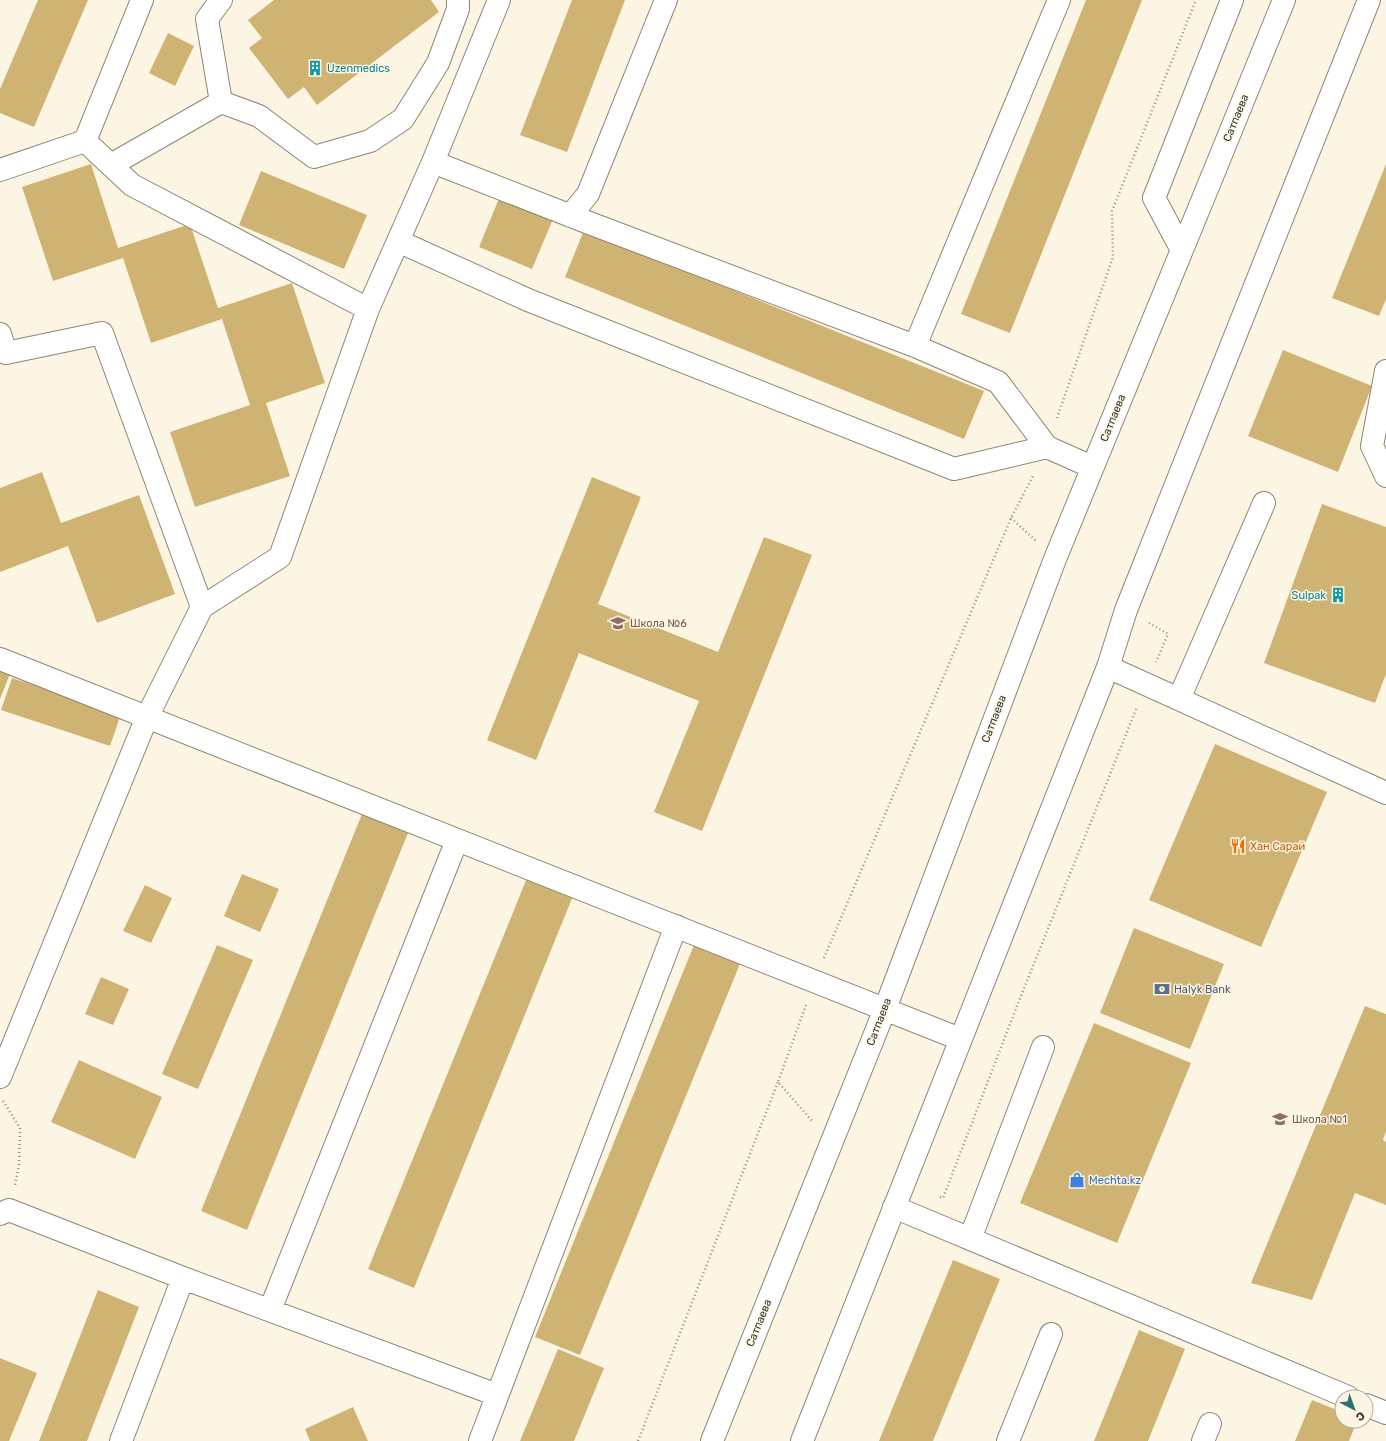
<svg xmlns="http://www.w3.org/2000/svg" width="1386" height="1441" font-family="Rubik,sans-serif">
  <rect width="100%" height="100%" fill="#fdf5e4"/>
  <!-- building -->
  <path fill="#cfb372" d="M38,0H88L34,127L0,113V89Z
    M274,0H431L439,12L317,105L304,87L288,99L249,48L262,38L248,20Z
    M572,0H625L567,152L520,135Z
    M1086,0H1142L1010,333L961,314Z
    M168,33L194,46L175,86L149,73Z
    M91,164L118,248L190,224L218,308L292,283L325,383L266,403L290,476L195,507L170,432L250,405L222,319L151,343L123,258L53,281L22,187Z
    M1386,164V299L1379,316L1332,298Z
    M261,171L367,215L344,269L239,225Z
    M500,196L553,219L532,269L479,247Z
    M584,230L984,391L964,439L565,277Z
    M1283,350L1372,386L1338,472L1248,436Z
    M42,472L61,523L139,495L175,594L97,623L68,546L0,572V488Z
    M592,477L641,497L598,604L718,652L764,537L812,555L702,831L654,812L699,701L579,653L536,760L487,740Z
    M1322,504L1386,527V674L1375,703L1264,663Z
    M0,670L10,674L0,699Z
    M12,678L121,714L110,746L1,710Z
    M1215,744L1327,792L1261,947L1149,900Z
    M362,814L408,833L247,1230L201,1211Z
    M529,873L575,891L414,1288L368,1269Z
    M242,874L279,889L260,932L224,916Z
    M145,885L172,898L151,943L123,931Z
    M1134,928L1224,964L1190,1049L1100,1013Z
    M696,940L742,959L580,1355L535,1337Z
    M217,945L253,960L198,1089L162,1074Z
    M101,977L129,989L113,1025L85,1014Z
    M1365,1006L1386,1014V1131L1383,1140L1386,1142V1205L1355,1193L1312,1300L1251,1283Z
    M1094,1023L1191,1063L1117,1243L1020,1203Z
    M79,1060L162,1097L135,1159L51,1122Z
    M953,1260L1000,1279L933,1441H879Z
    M98,1290L139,1307L87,1441H39Z
    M1139,1330L1185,1349L1148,1441H1094Z
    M558,1349L604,1368L574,1441H520Z
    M0,1358L37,1373L9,1441H0Z
    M1312,1400L1342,1412V1421H1357L1349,1441H1295Z
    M353,1407L368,1441H310L305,1429Z"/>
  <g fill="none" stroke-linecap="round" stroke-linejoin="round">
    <defs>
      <path id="minor" d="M221,0L207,19L221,102
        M221,102L259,116L314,157L370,141L403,119L438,63L458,9V0
        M85,141L132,185L368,309
        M433,162L584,221L915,346L998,382L1047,447L1092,467
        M111,165L221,102
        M0,170L85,141L142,0
        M570,216L588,194L666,0
        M398,241L528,300L954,469L1047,447
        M1182,250L1154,198L1232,0
        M0,334L6,353L102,333L202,607
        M915,346L1059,0
        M1386,371L1372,446L1386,476
        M0,659L960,1039
        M1108,667L1386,793
        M1179,699L1264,503
        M0,1077L147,717L202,607L280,557L368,309L433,162L499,0
        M894,1207L1348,1397
        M0,1214L9,1210L183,1278L497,1395
        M970,1239L1043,1047
        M270,1310L457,840
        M1366,1405L1386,1413
        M121,1441L183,1278
        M480,1441L676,926
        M712,1441L885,1009L1055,559L1214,172L1284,0
        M802,1441L1108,667L1126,610L1369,0
        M1008,1441L1051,1334
        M1203,1441L1210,1424"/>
    </defs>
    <!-- minor casing -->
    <use href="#minor" stroke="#8d8676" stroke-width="24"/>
    <!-- path -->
    <path stroke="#938d82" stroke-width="2.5" stroke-dasharray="1 3" stroke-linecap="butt" d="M1057,418L1113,257L1112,211L1196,0
      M1011,518L1036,541
      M1149,623L1168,634L1156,662
      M824,958L1011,518L1033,476
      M806,1005L778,1082L813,1122
      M3,1101L20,1128L19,1165L15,1185
      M940,1197L943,1198L1015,1011L1137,707
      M638,1441L778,1082"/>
    <!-- minor -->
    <use href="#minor" stroke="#fff" stroke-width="22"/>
  </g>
  <!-- icons -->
  <defs>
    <symbol id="building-bare" viewBox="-9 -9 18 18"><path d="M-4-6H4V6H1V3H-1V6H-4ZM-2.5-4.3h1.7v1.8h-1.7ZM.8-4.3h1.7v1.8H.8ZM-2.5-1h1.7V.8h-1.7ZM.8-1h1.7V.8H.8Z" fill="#0f9aa8" stroke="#fdf5e4" stroke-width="2.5" paint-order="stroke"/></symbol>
    <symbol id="school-bare" viewBox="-9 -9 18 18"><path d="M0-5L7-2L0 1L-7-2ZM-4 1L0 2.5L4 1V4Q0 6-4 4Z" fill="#8d6e63" stroke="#fdf5e4" stroke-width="2.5" paint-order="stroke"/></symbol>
    <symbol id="restaurant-bare" viewBox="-9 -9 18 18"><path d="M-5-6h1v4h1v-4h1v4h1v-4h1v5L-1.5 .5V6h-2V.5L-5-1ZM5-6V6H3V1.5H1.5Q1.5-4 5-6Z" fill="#e8710a" stroke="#fdf5e4" stroke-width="2.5" paint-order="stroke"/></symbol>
    <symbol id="bank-bare" viewBox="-9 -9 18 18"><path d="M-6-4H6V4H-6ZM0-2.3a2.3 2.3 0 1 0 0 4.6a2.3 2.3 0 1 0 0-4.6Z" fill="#5c6f8a" stroke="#fdf5e4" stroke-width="2.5" paint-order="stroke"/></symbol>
    <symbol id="shop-bare" viewBox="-9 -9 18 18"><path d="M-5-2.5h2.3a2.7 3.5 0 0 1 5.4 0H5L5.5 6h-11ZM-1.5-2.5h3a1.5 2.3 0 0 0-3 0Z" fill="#3f7fe0" stroke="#fdf5e4" stroke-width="2.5" paint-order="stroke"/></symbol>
  </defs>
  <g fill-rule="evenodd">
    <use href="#building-bare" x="304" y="57" width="22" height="22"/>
    <use href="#building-bare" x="1327" y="584" width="22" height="22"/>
    <use href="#school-bare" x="607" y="612" width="22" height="22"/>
    <use href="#restaurant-bare" x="1227" y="835" width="22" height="22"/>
    <use href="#bank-bare" x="1151" y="978" width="22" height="22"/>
    <use href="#school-bare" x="1269" y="1108" width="22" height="22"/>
    <use href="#shop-bare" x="1066" y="1169" width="22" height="22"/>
  </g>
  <g text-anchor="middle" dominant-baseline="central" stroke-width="3" stroke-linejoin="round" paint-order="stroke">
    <!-- culture labels -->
    <g font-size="11" fill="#0d838f" stroke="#fdf5e4" text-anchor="start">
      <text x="327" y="68">Uzenmedics</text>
      <text x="1326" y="595" text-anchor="end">Sulpak</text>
    </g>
    <!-- street labels -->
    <g font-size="11" fill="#37342e" stroke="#fdf5e4">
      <text transform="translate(1236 118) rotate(-68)">Сатпаева</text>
      <text transform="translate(1113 418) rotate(-68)">Сатпаева</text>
      <text transform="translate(994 719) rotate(-69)">Сатпаева</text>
      <text transform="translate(879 1022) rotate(-69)">Сатпаева</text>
      <text transform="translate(759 1323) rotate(-68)">Сатпаева</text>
    </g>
    <!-- education labels -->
    <g font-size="11" fill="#785e54" stroke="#fdf5e4" text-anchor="start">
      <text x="630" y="623">Школа №6</text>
      <text x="1292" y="1119">Школа №1</text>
    </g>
    <!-- food labels -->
    <g font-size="11" fill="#c56008" stroke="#fdf5e4" text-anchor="start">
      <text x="1250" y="846">Хан Сарай</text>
    </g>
    <!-- service labels -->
    <g font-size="11" fill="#4e5e75" stroke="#fdf5e4" text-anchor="start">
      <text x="1174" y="989">Halyk Bank</text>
    </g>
    <!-- shop labels -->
    <g font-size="11" fill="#366cbe" stroke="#fdf5e4" text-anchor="start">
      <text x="1089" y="1180">Mechta.kz</text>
    </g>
  </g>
  <!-- north arrow -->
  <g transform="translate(1354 1409) rotate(139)"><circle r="19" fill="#fdf5e4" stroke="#aea89b"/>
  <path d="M0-3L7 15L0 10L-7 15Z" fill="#287274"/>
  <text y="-6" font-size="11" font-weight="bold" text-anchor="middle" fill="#37342e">С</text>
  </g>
</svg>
